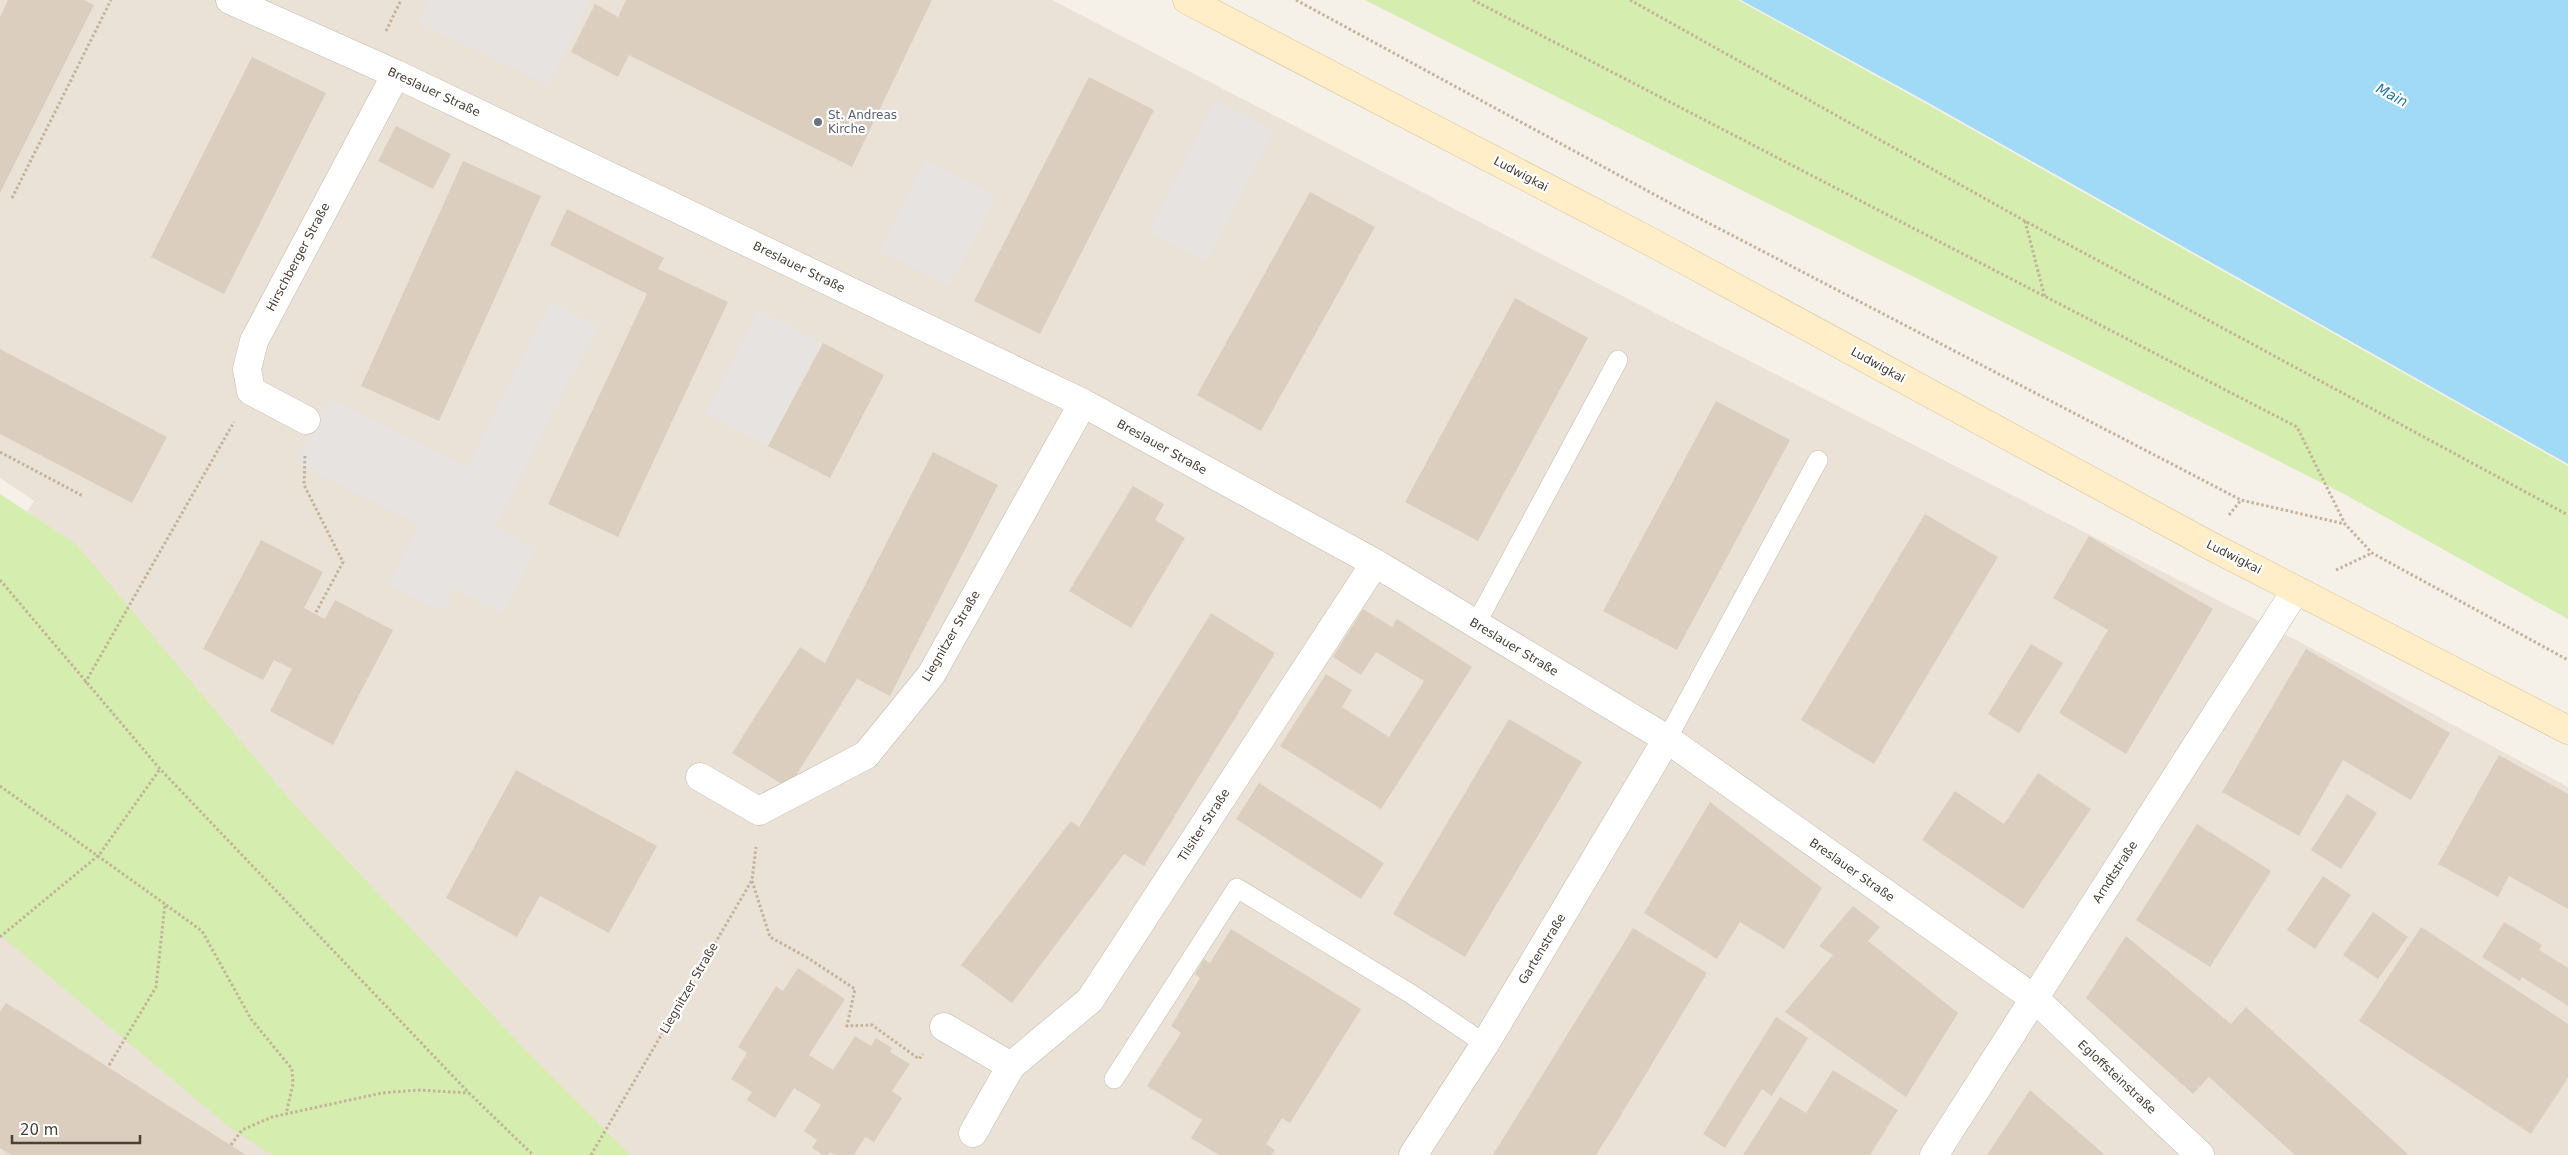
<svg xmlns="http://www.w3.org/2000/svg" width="2568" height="1155" font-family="'DejaVu Sans',sans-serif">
  <rect width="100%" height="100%" fill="#f5f0e8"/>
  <!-- residential -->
  <path fill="#eae2d6" d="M0,0H1052L1632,301L2296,640L2568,787V1155H0V553L34,501L0,478Z"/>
  <!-- green -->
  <path fill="#d5edae" d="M1365,0H1738L1925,103L2568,466V619L2346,495Z
    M0,494L76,544L291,801L515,1039L630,1155H272L228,1126L0,935Z"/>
  <!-- parking -->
  <path fill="#e6e3e0" d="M429,0H590L549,85L419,23Z
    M1216,100L1274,130L1206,261L1148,232Z
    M926,160L996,196L949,286L880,251Z
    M551,302L598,326L495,527L536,548L503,613L454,588L443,612L388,585L419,525L296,462L329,398L467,467Z
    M759,310L823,343L768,446L705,413Z"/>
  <!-- water -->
  <path fill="#a0daf7" d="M1741,0H2568V464L1927,102Z"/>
  <!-- building -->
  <path fill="#dbcebf" d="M8,0H84L94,5L0,193V17Z
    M626,0H932L852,167L629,55L618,77L571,52L595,4L618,17Z
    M252,57L326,93L224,294L151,257Z
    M1089,77L1154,110L1040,334L974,301Z
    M396,126L451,154L433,189L378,161Z
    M463,161L541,196L439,421L361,386Z
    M1310,192L1375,227L1261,431L1197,395Z
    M567,209L664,258L658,269L728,302L618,537L548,504L647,294L550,245Z
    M1515,298L1588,338L1478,541L1405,502Z
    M823,343L884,375L830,478L768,446Z
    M0,349L167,437L132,503L0,434Z
    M1716,401L1790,440L1677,650L1603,611Z
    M933,452L998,485L890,696L857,679L788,788L732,753L800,647L825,663Z
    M1133,486L1164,504L1155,520L1185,538L1131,628L1069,591Z
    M1925,514L1998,557L1874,764L1801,720Z
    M2089,536L2213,609L2126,754L2059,713L2108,630L2053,598Z
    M261,540L323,572L304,608L325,619L335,600L393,630L333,745L270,711L292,669L274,660L263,680L203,649Z
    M1363,609L1392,627L1397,619L1472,667L1381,809L1280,746L1326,674L1352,690L1342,707L1389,737L1424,681L1376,652L1361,675L1333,657Z
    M1211,613L1275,653L1144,866L1124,854L1012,1003L961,965L1071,821L1079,827Z
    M2031,644L2063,663L2019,733L1988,714Z
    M2306,649L2450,733L2411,800L2343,760L2299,836L2222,792Z
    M1509,719L1582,762L1465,957L1393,914Z
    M2499,755L2568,794V909L2509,876L2498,897L2438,864Z
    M516,770L657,846L609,933L540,896L517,937L446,898Z
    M2038,773L2091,809L2023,909L1922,840L1955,791L2004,824Z
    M1259,783L1384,863L1361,899L1236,819Z
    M2347,794L2377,813L2341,869L2311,850Z
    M1710,802L1822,888L1784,949L1740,922L1717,959L1644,913Z
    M2197,824L2271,871L2210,967L2136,920Z
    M2323,876L2351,895L2315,949L2287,930Z
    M1853,906L1880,927L1868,941L1958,1013L1906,1097L1785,1012L1833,955L1819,946Z
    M2373,912L2408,937L2378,979L2343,955Z
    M2504,922L2542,945L2539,950L2568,968V1006L2522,977L2520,981L2482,957Z
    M2421,927L2568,1024V1078L2531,1134L2359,1021Z
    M1633,928L1707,973L1615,1125L1596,1155H1493Z
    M1231,929L1361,1009L1290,1123L1282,1118L1266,1144L1275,1150L1271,1155H1219L1191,1138L1202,1120L1147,1086L1181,1033L1171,1026L1200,978L1195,974L1204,959L1210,963Z
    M2126,936L2231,1024L2246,1007L2409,1155H2295L2209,1077L2193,1094L2086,998Z
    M798,968L845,999L809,1055L833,1070L855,1036L871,1046L876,1038L892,1048L890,1052L910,1064L892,1091L902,1098L874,1142L865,1137L854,1155H834L830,1152L828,1155H823L812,1148L817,1140L804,1131L821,1105L794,1088L775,1118L747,1100L752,1092L731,1079L747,1053L738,1047L776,986L783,991Z
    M6,1003L42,1025L246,1155H11L0,1148V1012Z
    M1776,1017L1808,1038L1772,1096L1762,1089L1725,1148L1703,1134Z
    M1833,1070L1898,1110L1870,1155H1743L1780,1097L1806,1113Z
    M2030,1090L2105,1155H1987Z"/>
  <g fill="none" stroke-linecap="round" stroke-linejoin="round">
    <defs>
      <path id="lane" d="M1476,624L1618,360
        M1667,739L1818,460
        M1114,1079L1237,888L1411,994L1485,1044"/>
      <path id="street" d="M230,0L396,74L1083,403L1375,563L1667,739L2035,999L2200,1155
        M306,420L251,391L247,369L254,341L396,74
        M700,777L759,811L866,755L931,675L1083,403
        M944,1027L1011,1066
        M973,1133L1011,1066L1090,1000L1375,563
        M1413,1155L1485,1044L1667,739
        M1934,1155L2296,590"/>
      <path id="secondary" d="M1187,0L1655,244L2207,544L2568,730"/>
    </defs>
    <!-- lane casing -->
    <use href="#lane" stroke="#c5baad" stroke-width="20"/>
    <!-- street casing -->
    <use href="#street" stroke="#c5baad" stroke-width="29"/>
    <!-- secondary casing -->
    <use href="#secondary" stroke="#d9c294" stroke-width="29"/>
    <!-- path -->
    <path stroke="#c5b29a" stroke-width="3" stroke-dasharray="2.5 2.5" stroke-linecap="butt" d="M1296,0L1670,203L2241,500
      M1473,0L2297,427L2345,524L2372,553L2568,660
      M1630,0L2025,221L2568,515
      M386,31L401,0
      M12,198L111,0
      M2025,221L2045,298
      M0,452L83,496
      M305,456L304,485L343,562L315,614
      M2229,515L2241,500L2345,524
      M2336,570L2372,553
      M0,580L160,769L469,1093L533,1155
      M85,683L234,422
      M0,786L165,904L156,987L108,1067
      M752,881L770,937L808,958L855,989L847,1026L872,1025L919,1059L923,1054
      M166,905L202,931L251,1019L292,1069L293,1084L286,1114
      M0,937L99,855L160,769
      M231,1145L242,1130L272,1117L382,1093L418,1090L469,1093
      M591,1155L752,880L756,847"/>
    <!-- lane -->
    <use href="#lane" stroke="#fff" stroke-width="19"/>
    <!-- street -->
    <use href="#street" stroke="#fff" stroke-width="28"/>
    <!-- secondary -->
    <use href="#secondary" stroke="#ffeec8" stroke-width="28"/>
  </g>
  <!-- markers -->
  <circle fill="#6b7280" stroke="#fff" stroke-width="2" cx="818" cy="122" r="5"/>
  <g text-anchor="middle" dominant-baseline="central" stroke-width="4.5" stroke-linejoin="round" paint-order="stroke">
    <!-- street labels -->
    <g font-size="12" fill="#494036" stroke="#fff">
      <text transform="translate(434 92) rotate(25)">Breslauer Straße</text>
      <text transform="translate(1521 174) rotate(28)">Ludwigkai</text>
      <text transform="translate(298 257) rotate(-62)">Hirschberger Straße</text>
      <text transform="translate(799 267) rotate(26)">Breslauer Straße</text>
      <text transform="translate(1878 365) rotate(29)">Ludwigkai</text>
      <text transform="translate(1162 447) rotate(29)">Breslauer Straße</text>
      <text transform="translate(2234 557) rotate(27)">Ludwigkai</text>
      <text transform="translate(951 636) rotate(-60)">Liegnitzer Straße</text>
      <text transform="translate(1514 647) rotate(31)">Breslauer Straße</text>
      <text transform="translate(1204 825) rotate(-57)">Tilsiter Straße</text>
      <text transform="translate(1852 870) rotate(35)">Breslauer Straße</text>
      <text transform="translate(2115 872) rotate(-57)">Arndtstraße</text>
      <text transform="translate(1542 949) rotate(-59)">Gartenstraße</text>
      <text transform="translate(689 988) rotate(-60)">Liegnitzer Straße</text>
      <text transform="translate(2117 1077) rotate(43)">Egloffsteinstraße</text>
    </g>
    <!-- worship labels -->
    <g font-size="12" fill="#5b616d" stroke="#fff" text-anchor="start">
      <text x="828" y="115">St. Andreas<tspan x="828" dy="14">Kirche</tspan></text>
    </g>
    <!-- water labels -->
    <g font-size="14" font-style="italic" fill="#2278a5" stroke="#fff">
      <text transform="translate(2392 95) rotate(28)">Main</text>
    </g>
  </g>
  <!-- scale -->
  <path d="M12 1135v8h128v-8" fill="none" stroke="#494036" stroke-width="2.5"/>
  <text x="20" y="1135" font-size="15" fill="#494036" stroke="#ffffff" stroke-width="4" paint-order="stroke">20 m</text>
</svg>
